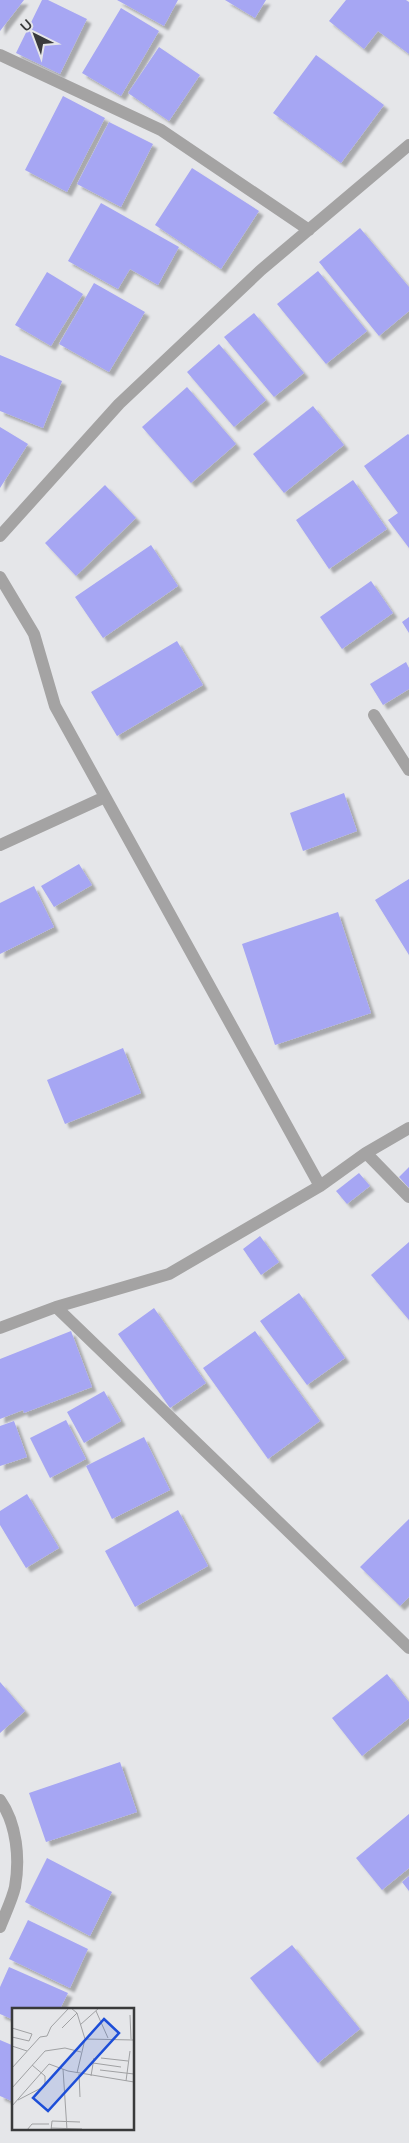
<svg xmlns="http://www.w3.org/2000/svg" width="409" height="2143" font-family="Mulish,sans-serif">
  <defs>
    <filter id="shadow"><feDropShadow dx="4.5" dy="4.5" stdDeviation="1" flood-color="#0004"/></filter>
  </defs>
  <rect width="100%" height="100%" fill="#e5e6e9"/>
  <!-- building -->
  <path fill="#a6a6f3" filter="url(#shadow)" d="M0,0H24L0,31Z
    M42,0H48L87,19L60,74L16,53Z
    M117,0H178L164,26Z
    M225,0H266L255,18Z
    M346,0H406L409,2V54L378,31L364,49L329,21Z
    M121,8L159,31L121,96L82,73Z
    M159,47L200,75L169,121L128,93Z
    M316,55L384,105L341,163L273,113Z
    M63,96L105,118L67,192L25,170Z
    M109,122L153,144L121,207L77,184Z
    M192,168L259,211L221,269L155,225Z
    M101,203L179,247L158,285L130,269L118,289L68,261Z
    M360,228L409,287V311L379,336L319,262Z
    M318,271L367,331L326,364L277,304Z
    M47,272L83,294L51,346L15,325Z
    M94,283L145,312L109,372L59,344Z
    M254,313L304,373L274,397L224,337Z
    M219,344L266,400L234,427L187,372Z
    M0,355L62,381L43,428L0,411Z
    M187,387L236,444L191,483L142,427Z
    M313,406L344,445L284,493L253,454Z
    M0,427L28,444L0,488Z
    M408,434L409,435V548L388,520L398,513L364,466Z
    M353,480L387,529L329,569L296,520Z
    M105,485L136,518L76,576L45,543Z
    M151,545L178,586L103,638L75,597Z
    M371,581L393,613L342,649L320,617Z
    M409,617V633L402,622Z
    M177,641L203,685L117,736L91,692Z
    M406,662L409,668V689L383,705L370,684Z
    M344,793L357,831L303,851L290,813Z
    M79,864L92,885L54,907L41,886Z
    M409,879V955L375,900Z
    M34,886L54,927L0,954V903Z
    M338,912L371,1013L275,1045L242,944Z
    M123,1048L141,1093L65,1124L47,1080Z
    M409,1167V1188L399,1177Z
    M359,1173L370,1186L347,1204L336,1191Z
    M260,1236L279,1262L261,1275L243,1249Z
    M409,1242V1320L371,1275Z
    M299,1293L345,1358L307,1385L260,1321Z
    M154,1308L206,1383L170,1408L118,1334Z
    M71,1331L92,1387L24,1413L23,1410L0,1419V1359Z
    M255,1331L320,1421L268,1459L203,1368Z
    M104,1391L121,1421L84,1443L67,1412Z
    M66,1420L86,1459L50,1478L30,1438Z
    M14,1421L27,1457L0,1466V1426Z
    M144,1437L170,1490L112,1519L86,1466Z
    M27,1494L59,1548L26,1568L0,1525V1511Z
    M178,1510L208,1566L135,1607L105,1551Z
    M409,1519V1597L400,1606L360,1567Z
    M387,1674L409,1702V1718L362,1756L332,1718Z
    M0,1682L25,1711L0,1733Z
    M120,1762L137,1812L46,1842L29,1793Z
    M409,1814V1868L382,1890L356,1858Z
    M47,1858L112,1892L90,1936L25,1902Z
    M409,1876V1891L402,1882Z
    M28,1920L88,1949L70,1988L9,1959Z
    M292,1945L360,2029L318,2063L250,1978Z
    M9,1967L68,1993L60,2009H14V2020L0,2014V1987Z
    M0,2040L14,2046V2102L0,2096Z"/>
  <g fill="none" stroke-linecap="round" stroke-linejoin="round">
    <!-- street -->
    <path stroke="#a4a3a3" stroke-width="12" d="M0,55L161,130L309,230
      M0,536L119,404L261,270L409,145
      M0,577L34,634L55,706L320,1186
      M374,715L409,770
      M0,845L105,797
      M366,1153L409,1197
      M56,1307L409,1648
      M0,1328L56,1307L169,1274L320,1186L366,1153L409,1128
      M0,1800C17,1824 20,1859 15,1887C12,1900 5,1914 0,1927"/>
  </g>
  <!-- overview -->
  <g transform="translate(12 2008)">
    <rect width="122" height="122" fill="#e5e6e9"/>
    <path fill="none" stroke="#a0a1a3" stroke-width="1" d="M59,0L65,5L73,31L65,65M84,3L96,30M118,7L119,31M68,17L87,0M0,20L20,26L17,33L0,29M50,20L65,5M73,31L122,32M0,38L15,43M89,50L116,53M81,55L109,59M0,60L28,29L35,28L39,19L57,0M51,61L55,122M88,62L122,66M67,66L68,89M79,68L82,50M114,73L118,43M0,80L33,43L53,40L69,44M6,92L33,78V68L20,57M0,98L37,56L56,63L122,74M39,120L70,121M15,122L20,116H37M39,122L40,113L68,114"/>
    <path fill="#1d4ed8" fill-opacity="0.15" stroke="#1d4ed8" stroke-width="2.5" d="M92,11L107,25L36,103L21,90Z"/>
    <rect width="122" height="122" fill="none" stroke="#393a3b" stroke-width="2.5"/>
  </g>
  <!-- north arrow -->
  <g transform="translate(35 35) rotate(318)" stroke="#e5e6e9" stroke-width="4" paint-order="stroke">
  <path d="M0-4L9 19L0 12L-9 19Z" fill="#393a3b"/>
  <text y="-8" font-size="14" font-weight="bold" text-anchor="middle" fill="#393a3b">U</text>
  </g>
</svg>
